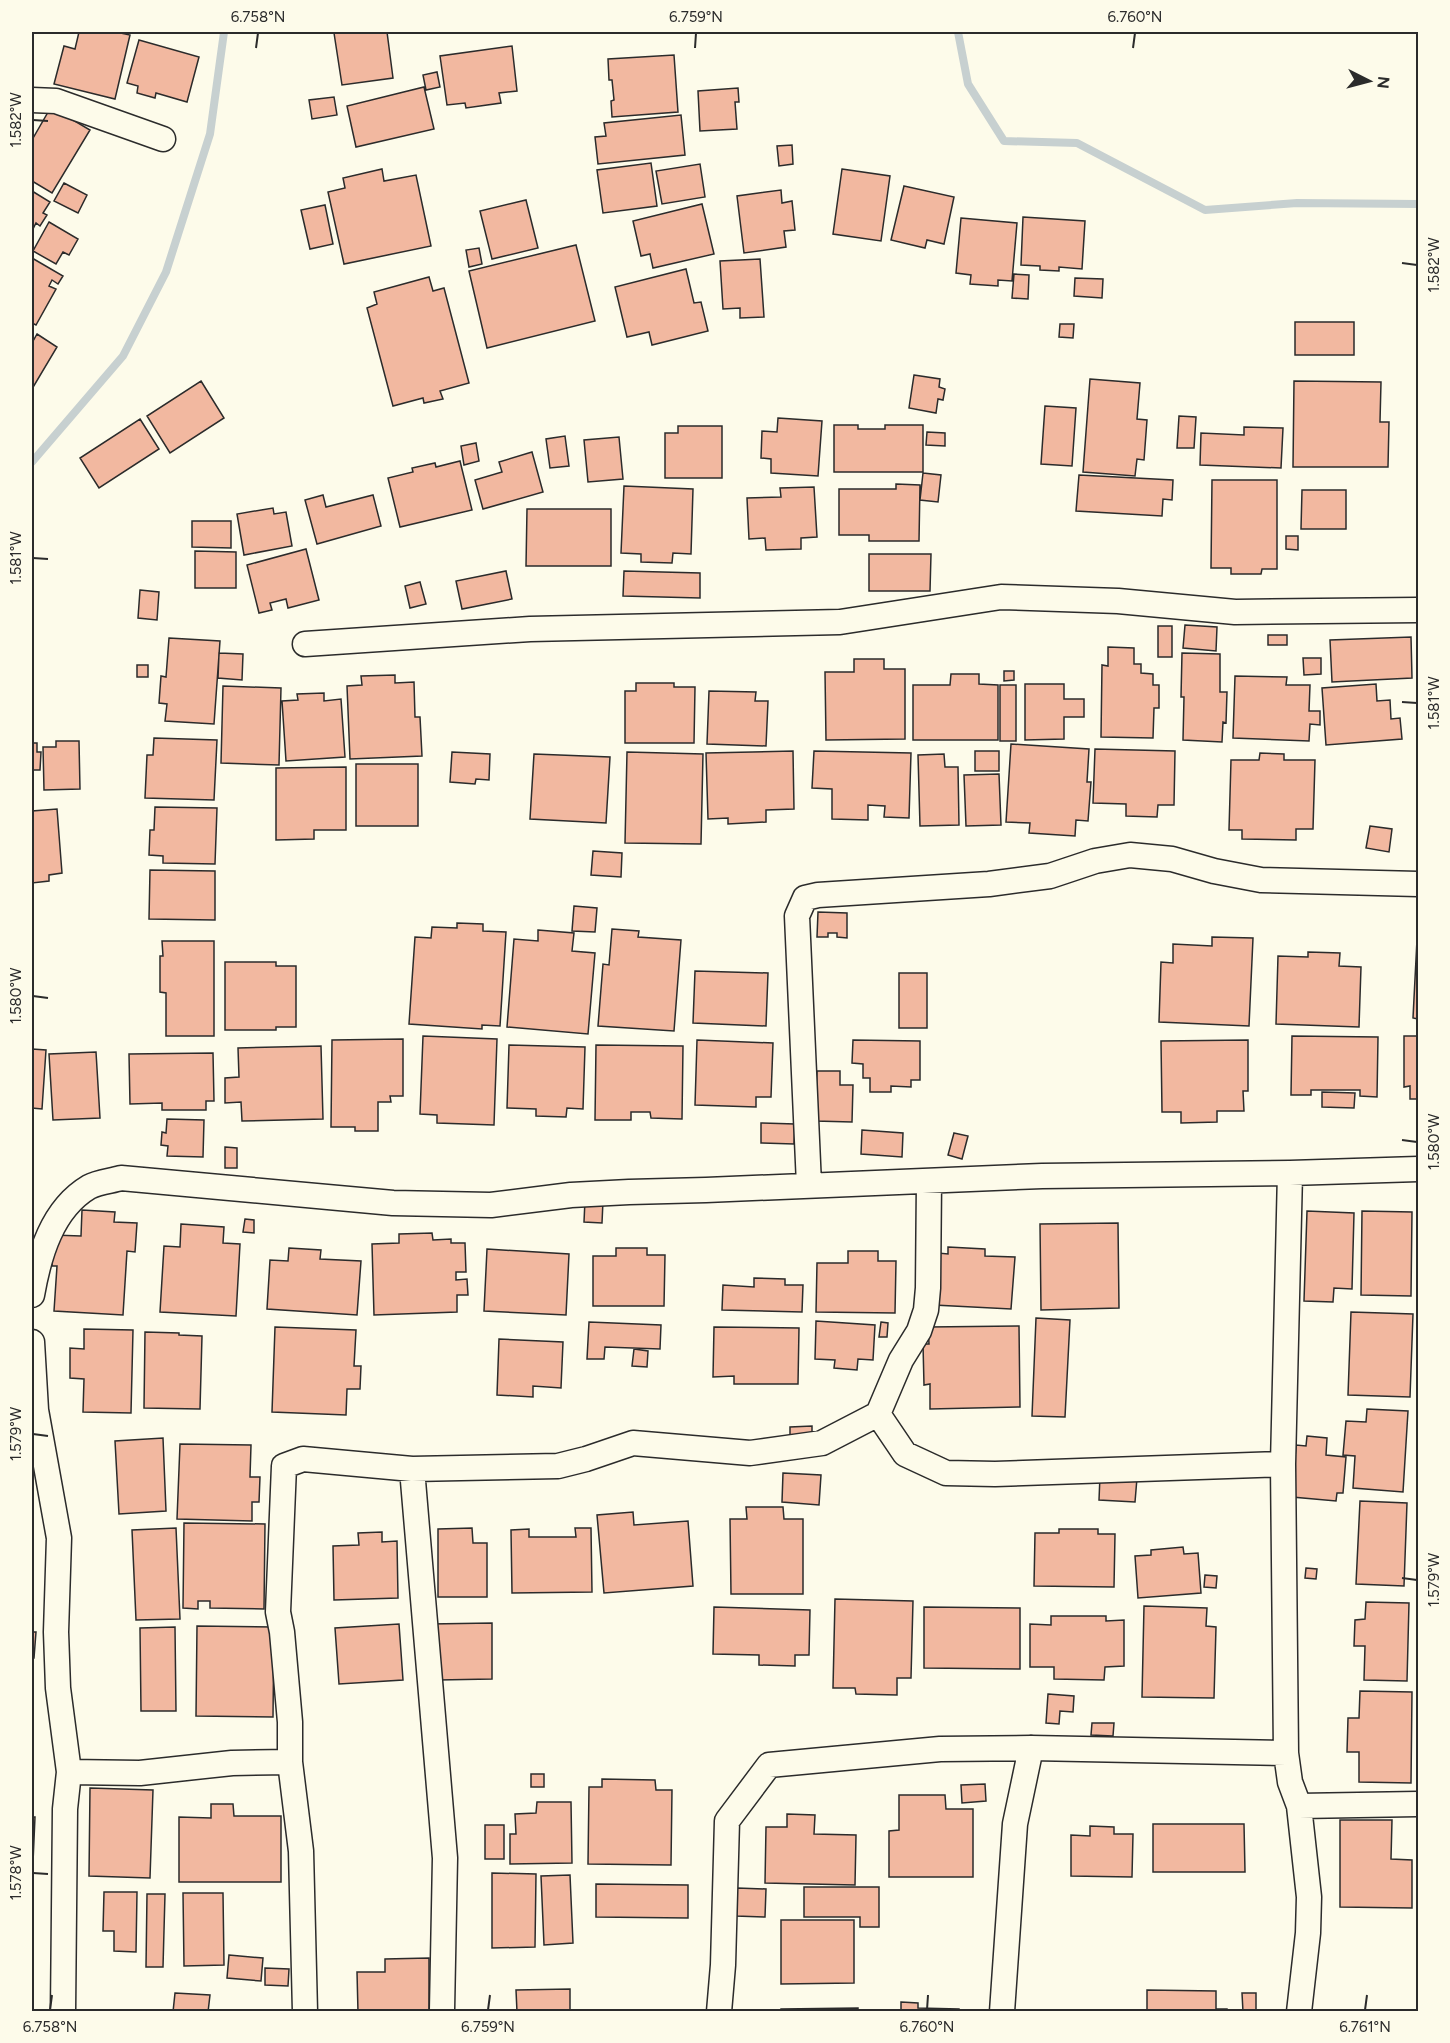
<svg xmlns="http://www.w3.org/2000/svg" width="1450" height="2043" font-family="Figtree,sans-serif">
  <rect width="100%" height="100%" fill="#fdfbea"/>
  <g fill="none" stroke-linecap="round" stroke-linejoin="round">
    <!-- stream -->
    <path stroke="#c7d0d0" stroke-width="8" d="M958,32L968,84L1004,141L1077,143L1205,210L1297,203L1418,204
      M32,462L123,356L166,272L210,134L224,32"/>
  </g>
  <!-- building -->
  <path fill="#f2b8a0" stroke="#2b2b2b" stroke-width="1.5" d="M79,32H116L130,35L115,99L54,84L64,46L75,49Z
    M346,32H387L393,78L342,85L334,33Z
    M139,40L199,57L187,102L156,93L155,98L137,93L138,86L127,83Z
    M512,46L517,91L499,93L501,103L466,108L465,103L447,105L440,56Z
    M674,55L678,112L612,117L611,101L614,100L612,80H609L608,59Z
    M437,72L440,87L426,90L423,75Z
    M424,87L434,129L356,147L347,106Z
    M738,88L739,102H735L737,129L700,131L698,91Z
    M334,97L337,115L312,119L309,100Z
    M51,107L90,130L52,193L32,181V140Z
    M681,115L685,155L598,164L595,137L606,136L604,123Z
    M792,145L793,164L779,166L777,146Z
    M651,163L657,206L603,213L597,170Z
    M700,164L705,197L662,204L656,171Z
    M382,169L384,181L416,175L431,246L344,264L328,192L345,188L343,178Z
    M842,169L890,176L881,241L833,234Z
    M64,183L87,195L78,213L54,201Z
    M904,186L954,197L944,244L927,240L925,248L891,240Z
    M781,190L782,203L792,201L795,230L784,231L786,247L744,253L737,196Z
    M32,191L50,202L43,213L47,215L40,226L36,223L32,231Z
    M526,200L538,248L492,259L480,211Z
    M702,204L714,254L653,268L650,254L641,256L633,221Z
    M325,205L333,244L310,249L301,210Z
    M1023,217L1085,221L1082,269L1059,267V271L1040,270V266L1021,265Z
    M961,218L1017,223L1012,281L998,280V286L970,284L971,275L956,273Z
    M49,222L78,239L69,255L63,252L56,264L33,251Z
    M576,245L595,321L487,348L469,271Z
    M479,248L482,264L469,267L466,250Z
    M32,258L63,276L58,284L52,280L49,286L56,289L36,325L32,323Z
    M760,259L764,317L740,318V308L723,309L720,261Z
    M686,269L694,303L701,302L708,331L652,345L649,332L627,337L615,287Z
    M1014,274L1029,275L1028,299L1012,298Z
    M429,277L433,291L444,288L469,383L440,391L443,399L424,403L423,398L393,406L367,308L377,304L374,292Z
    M1075,278L1103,279L1102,298L1074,296Z
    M1295,322H1354V355H1295Z
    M1060,324H1074L1073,338L1059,337Z
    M37,334L57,347L32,389V343Z
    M914,375L940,379L939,387L945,389L943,400L938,399L936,413L909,408Z
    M1090,379L1140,383L1137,419L1147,420L1144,460L1137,459L1135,476L1083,472Z
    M201,381L224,418L170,453L147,416Z
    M1294,381L1381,382L1380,422H1389L1388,467H1293Z
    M1045,406L1076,408L1072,466L1041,464Z
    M1179,416L1196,417L1194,448H1177Z
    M778,418L822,421L818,476L771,473V459L761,458L762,431L777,432Z
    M140,419L159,449L99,488L80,458Z
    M834,425H858V429H885V425H923V472H834Z
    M678,426H722V478H665V433H678Z
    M1244,427L1283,428L1281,468L1200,465L1201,433L1244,435Z
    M927,432L945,433V446L926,445Z
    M565,436L569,466L550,468L546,439Z
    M619,437L623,479L588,482L584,440Z
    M476,443L479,461L464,465L461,446Z
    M532,452L543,492L483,509L475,480L502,472L499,462Z
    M460,461L472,510L400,527L388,478L413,472L412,468L435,463L436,467Z
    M923,473L941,475L938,502L920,500Z
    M1079,475L1173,480L1172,500L1163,499L1162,516L1076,511Z
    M1212,480H1277V569H1262L1261,574H1231V568H1211Z
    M896,484L920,485L919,541H869V535H839V489H896Z
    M624,486L693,489L691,554L673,553L672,563L641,562V554L621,553Z
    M814,487L817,537L801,538V549L766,550L765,538L749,539L747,498L781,497L780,488Z
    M1302,490H1346V529H1301Z
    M323,495L326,507L373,495L381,526L317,544L305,500Z
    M273,508L274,514L286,512L292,546L244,555L237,514Z
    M527,509H611V566H526Z
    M192,521H231V548L192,547Z
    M1286,536H1298V550L1286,549Z
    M306,549L319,600L288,608L286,599L270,603L272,610L259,613L247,565Z
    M195,551L236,552V588H195Z
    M869,554H931L930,591H869Z
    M506,571L512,599L462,609L456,581Z
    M624,571L700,573V598L623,596Z
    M420,582L426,604L410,608L405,586Z
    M140,590L159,592L157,620L138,618Z
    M1185,625L1217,627L1216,651L1183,648Z
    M1158,626H1172V657H1158Z
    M1268,635H1287V645H1268Z
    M1411,637L1412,678L1332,682L1330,640Z
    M169,638L220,641L214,724L165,721L167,704L159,703L161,676L166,677Z
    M1108,647L1134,648V664H1141V673L1153,674V685H1159V708H1154L1153,738L1101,737L1102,665L1108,666Z
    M219,653L243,654L242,680L218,678Z
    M1182,653L1220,654V692H1227L1226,723L1223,722L1222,742L1183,740L1184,697H1181Z
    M1303,658H1321V674L1304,675Z
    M854,659H884V669H905V739L826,740L825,672H854Z
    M137,665H148V677H137Z
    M1004,671H1014V680L1004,681Z
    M951,674H979V684L998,685V740H913V685H950Z
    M395,675V683L414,682L415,717H420L422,756L350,759L347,686L362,685L361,676Z
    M1235,676L1287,677L1286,685H1310L1309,711H1320V725L1310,724L1309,741L1233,738Z
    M636,683H674V687H695L694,743H625V691H636Z
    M1025,684H1064V699H1084V717H1064V739L1025,740Z
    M1376,684L1377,701L1390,700L1391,719L1400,718L1402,739L1326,745L1322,688Z
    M1000,685H1016V741H1000Z
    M223,686L281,688L279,765L221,763Z
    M709,691L756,692L755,701H768L766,746L707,744Z
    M324,693V701L341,699L345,757L286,761L282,701L298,700L297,694Z
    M154,738L217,740L214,800L145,798L147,755H153Z
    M56,741H79L80,789L44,790L43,747H56Z
    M32,743H37V752H41L40,770H33V790Z
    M1011,744L1089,749L1087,782H1091L1088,821L1076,820L1075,836L1029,833L1030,823L1006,822Z
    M1095,749L1175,751L1174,805H1158L1157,817L1126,816V804L1093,803Z
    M793,751L794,809L766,810V822L728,824V818L708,819L706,753Z
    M814,751L911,753L909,818L884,817L885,806L868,805V820L832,819V789L812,788Z
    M975,751H999V771H975Z
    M452,752L490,754L489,780L476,779L475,784L450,782Z
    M627,752L703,754L701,844L625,843Z
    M1260,753L1284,754V760H1315L1313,829H1296V840L1242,839V830H1229L1231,760H1259Z
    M534,754L610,757L606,823L530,819Z
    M944,754L945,767H958L959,825L920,826L918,755Z
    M356,764H418V826H356Z
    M346,767V830H314V839L276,840V768Z
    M999,774L1001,825L966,826L964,775Z
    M155,807L217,808L215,864L163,863V856L149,855L150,830H154Z
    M57,809L62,873L49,875V881L32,883V811Z
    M1370,826L1392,829L1389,852L1366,848Z
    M593,851L622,853L621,877L591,875Z
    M150,870L215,871V920L149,919Z
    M574,906L597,908L595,932L572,931Z
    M818,912L847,913V938L837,937V933H828V937H817Z
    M1418,920V1019L1413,1018Z
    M457,923L483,924V931L506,932L500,1026L482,1025V1029L409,1024L415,937L431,938L432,927L457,928Z
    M612,929L639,931L638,937L681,940L674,1031L598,1026L603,964L609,965Z
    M538,930L574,933L572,951L595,953L588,1034L507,1027L514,939L538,941Z
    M1212,937L1253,938L1249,1026L1159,1022L1161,962L1173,963V944L1212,946Z
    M162,941H214V1036H166V993L160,992V956H163Z
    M1308,952L1340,953L1339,966L1361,967L1359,1027L1276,1024L1278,956L1308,957Z
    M225,962H276V966H296V1027H276V1030H225Z
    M695,971L768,973L766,1026L693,1023Z
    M899,973H927V1028H899Z
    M423,1036L497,1039L494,1125L437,1123V1115L420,1114Z
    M1292,1036L1378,1037L1377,1097L1360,1096V1090H1311V1095H1291Z
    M1404,1036H1418V1099H1410V1086L1404,1087Z
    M403,1039V1096H390L391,1102H378V1131H355V1127H331L332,1040Z
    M697,1040L773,1043L771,1097H756V1107L695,1105Z
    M853,1040L920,1041V1080H911V1087L891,1086V1092H870V1078H863V1064L852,1063Z
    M1248,1040V1091H1243L1244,1111H1217V1122L1181,1123V1112H1162L1161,1041Z
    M509,1045L585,1047L583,1109L567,1108L566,1117L536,1116V1109L507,1108Z
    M596,1045L683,1046L682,1119L651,1118L650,1112H631V1120H595Z
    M321,1046L323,1119L242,1121L241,1102L225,1103V1078L239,1077L238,1048Z
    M32,1049L46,1050L42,1109L32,1108Z
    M96,1052L100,1118L53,1120L49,1054Z
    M213,1053L214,1101H206V1110H162V1103L130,1104L129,1054Z
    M817,1071H840V1085H853L852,1122L815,1121Z
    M1322,1092L1355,1093L1354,1108L1322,1107Z
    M167,1119L204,1120L203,1157L167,1156L168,1146L161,1145L162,1132L166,1133Z
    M761,1123L795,1124L794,1144L761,1143Z
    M862,1130L903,1133L902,1157L861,1154Z
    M954,1133L968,1136L962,1159L948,1155Z
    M225,1147L237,1148V1168H225Z
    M585,1200L603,1201L602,1223L584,1222Z
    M82,1210L115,1212L114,1222L137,1223L135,1252L127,1251L123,1315L54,1311L57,1266H52L53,1235L81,1236Z
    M1307,1211L1354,1213L1352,1289L1334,1288L1333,1302L1304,1301Z
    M1362,1211L1412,1212L1411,1296L1361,1295Z
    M245,1219L254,1220V1233L243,1232Z
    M1118,1223L1119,1308L1041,1310L1040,1224Z
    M181,1224L224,1227L223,1243L240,1244L236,1316L160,1312L164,1246L180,1247Z
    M432,1233L433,1240L451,1239V1243H465L466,1272H456V1280L467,1279L468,1295H457V1312L374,1315L372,1244L399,1243V1234Z
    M948,1247L985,1249V1256L1015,1257L1011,1309L934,1305L938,1253L948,1254Z
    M289,1248L321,1250L320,1259L361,1261L357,1315L267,1309L270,1260L288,1261Z
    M616,1248H647V1255H665L664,1306H593V1256H616Z
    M487,1249L569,1254L566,1315L484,1311Z
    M848,1251H878V1261H896L895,1313L816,1312L817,1263H848Z
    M754,1278L785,1279V1285H803L802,1312L722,1310L723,1285L754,1287Z
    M1351,1312L1413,1314L1410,1397L1348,1395Z
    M1036,1318L1070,1320L1065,1417L1032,1416Z
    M816,1321L875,1325L873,1360L858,1359L857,1370L834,1368L835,1360L815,1359Z
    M589,1322L661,1325L660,1349L605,1347L604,1359H587Z
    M881,1322L888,1323L887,1337H879Z
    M1019,1326L1020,1407L930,1409V1384L924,1385L923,1344H929L928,1327Z
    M275,1327L356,1330L354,1366H361L360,1389H347L346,1415L272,1412Z
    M714,1327L799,1328L798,1384H734V1376L713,1377Z
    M84,1329L133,1330L131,1413L83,1412L84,1379L70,1378V1348L84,1349Z
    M145,1332L179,1333V1335L202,1336L200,1409L144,1408Z
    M499,1339L563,1342L561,1388L533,1386V1397L497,1395Z
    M634,1349L648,1351L647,1367L632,1366Z
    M1367,1409L1408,1411L1403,1492L1353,1488L1355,1456L1343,1455L1346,1421L1366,1422Z
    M812,1426V1436L790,1437V1427Z
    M1307,1436L1327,1438L1326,1455L1346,1457L1343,1493H1337L1336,1501L1292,1497L1296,1445L1306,1446Z
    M163,1438L166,1511L119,1514L115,1441Z
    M180,1444L251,1445L250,1477H260L259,1502H252V1521L177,1519Z
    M783,1473L821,1475L819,1505L782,1502Z
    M1100,1476L1137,1478L1135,1502L1099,1500Z
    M1360,1501L1407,1503L1404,1586L1356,1584Z
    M746,1507H783L784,1519H803V1594H731L730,1519H747Z
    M633,1512L634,1525L688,1521L693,1586L604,1593L597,1515Z
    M184,1523L265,1524L264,1609L210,1608V1601H198V1609L183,1608Z
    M176,1528L180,1619L136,1620L132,1530Z
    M472,1528L473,1543H487V1597H438V1529Z
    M575,1528H591L592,1592L512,1593L511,1530L529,1529V1537H576Z
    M1059,1529H1098V1534H1115L1114,1587L1034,1586L1035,1533H1059Z
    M382,1532V1542L397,1541L398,1598L334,1600L333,1546L359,1545L358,1533Z
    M1183,1547L1184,1554L1198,1553L1201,1593L1138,1598L1135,1556L1151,1555V1550Z
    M1306,1568L1317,1569L1316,1579L1305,1578Z
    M1205,1575L1217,1576L1216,1588L1204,1587Z
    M835,1599L913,1601L911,1678H897V1695L856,1694L855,1688H833Z
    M1366,1602L1409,1603L1407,1681L1364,1680L1365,1646H1354L1355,1620L1365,1619Z
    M1144,1606L1207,1608L1206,1626L1216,1627L1214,1698L1142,1697Z
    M714,1607L810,1610L809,1655H795V1666L759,1665V1655L713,1654Z
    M924,1607L1020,1608V1669L924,1668Z
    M1051,1616H1106V1621L1124,1620V1666L1105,1667L1104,1680L1054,1679V1667H1030V1624L1051,1625Z
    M492,1623V1679L438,1680L430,1624Z
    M399,1624L403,1680L339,1684L335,1628Z
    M197,1626L274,1627L273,1717L196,1716Z
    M175,1627L176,1711H141L140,1628Z
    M32,1632H36L34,1658H32Z
    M1360,1691L1412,1692L1411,1783L1359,1782V1752H1347L1348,1718H1359Z
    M1048,1694L1074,1696L1073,1712L1060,1711L1059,1724L1046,1723Z
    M1092,1723H1114L1113,1736L1091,1735Z
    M531,1774H544V1787H531Z
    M602,1779L655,1780L656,1790H672L671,1865L588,1864L589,1787H602Z
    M985,1784L986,1801L962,1803L961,1785Z
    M90,1788L153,1790L150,1878L89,1876Z
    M899,1795H945L946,1809H973V1877H889V1831L899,1830Z
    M537,1802H571L572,1863L510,1864V1834H516L515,1814L536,1813Z
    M211,1804H233L234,1816H281V1882H179V1817L211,1818Z
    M787,1814L815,1815L814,1834L856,1835L855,1885L765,1883L766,1827H787Z
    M32,1817H35L32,1885Z
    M1340,1820H1392L1391,1859L1412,1860V1908L1340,1907Z
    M1153,1824H1244L1245,1872H1153Z
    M485,1825H504V1859H485Z
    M1090,1826L1114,1827V1834H1133L1132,1877L1071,1876V1835L1090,1836Z
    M492,1873L536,1874L535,1947L492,1948Z
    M570,1875L573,1943L544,1945L541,1876Z
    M596,1884L688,1885V1918L596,1917Z
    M804,1887H879V1927H860V1917H804Z
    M737,1888L766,1889L765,1917L736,1916Z
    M104,1892H137L136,1952L114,1951V1931H103Z
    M183,1893H223L224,1965L184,1966Z
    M147,1894H165L163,1967H146Z
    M781,1920H854V1983L781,1984Z
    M229,1955L263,1958L261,1981L227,1978Z
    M429,1958V2012H358L357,1972H385V1959Z
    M265,1968L289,1969L288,1986L265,1985Z
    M570,1989V2012H517L516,1990Z
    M1147,1990L1216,1991V2009H1227V2012H1147Z
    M175,1993L210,1995L208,2012H173Z
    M1242,1993H1256V2012H1243Z
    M901,2002L918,2003V2008L959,2009V2012H872V2010L901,2011Z
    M858,2008V2012H781V2009Z"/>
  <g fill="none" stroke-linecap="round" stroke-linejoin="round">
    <defs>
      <path id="minor" d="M32,100L56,101L163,139
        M305,644L530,629L840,622L1001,597L1118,601L1235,612L1418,610
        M1290,1173L1283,1464L1286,1753L1290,1782L1299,1806L1418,1804
        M809,1185L797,916L805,898L818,895L989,884L1050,876L1095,861L1130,855L1172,859L1214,871L1261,880L1418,884
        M32,1295C39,1255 52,1209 89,1187C98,1182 111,1181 121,1178L393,1203L491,1205L571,1195L629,1192L706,1190L1042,1176L1290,1173L1418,1169
        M32,1342L36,1410L59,1538L56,1632L58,1688L69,1772L65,1809L63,2012
        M878,1414L905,1454L946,1473L995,1474L1283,1464
        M412,1469L445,1858L442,2010
        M69,1772L140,1773L232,1763L290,1762
        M305,2012L301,1851L290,1762V1722L282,1632L278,1612L284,1466L303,1459L412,1469L558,1466L586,1459L633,1443L750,1453L822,1443L878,1414L901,1360L919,1331L926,1310L928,1288L929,1181
        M719,2012L723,1965L727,1821L769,1765L940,1749L1031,1748L1286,1753
        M1002,2012L1015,1824L1031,1748
        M1299,2012L1308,1933L1309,1897L1299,1806"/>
    </defs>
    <!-- minor casing -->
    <use href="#minor" stroke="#2b2b2b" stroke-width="27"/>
    <!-- minor -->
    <use href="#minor" stroke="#fdfbea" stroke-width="24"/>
  </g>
  <!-- ticks -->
  <path fill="none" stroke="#2b2b2b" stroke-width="2" d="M256,48L258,33M695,48L696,33M1133,48L1135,33M33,120L48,121M1402,263L1417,265M33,558L48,559M1402,702L1417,703M33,996L48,998M1402,1140L1417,1142M33,1434L48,1436M1402,1578L1417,1580M33,1873L48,1874M50,2010L52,1995M488,2010L490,1995M927,2010L928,1995M1365,2010L1367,1995"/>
  <!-- border -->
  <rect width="1450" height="2043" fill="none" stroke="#fdfbea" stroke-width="66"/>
  <!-- north arrow -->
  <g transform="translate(1369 81) rotate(96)" stroke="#fdfbea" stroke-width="4.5" paint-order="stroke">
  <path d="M0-4.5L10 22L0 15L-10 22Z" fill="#2b2b2b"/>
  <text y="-9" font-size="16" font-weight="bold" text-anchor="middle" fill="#2b2b2b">N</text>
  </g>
  <rect x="33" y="33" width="1384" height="1977" fill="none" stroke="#2b2b2b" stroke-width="2"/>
  <g font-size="15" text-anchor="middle" fill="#2b2b2b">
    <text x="258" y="22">6.758°N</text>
    <text x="696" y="22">6.759°N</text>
    <text x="1135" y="22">6.760°N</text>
    <text transform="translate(16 120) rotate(-90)" y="5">1.582°W</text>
    <text transform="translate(1434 265) rotate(-90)" y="5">1.582°W</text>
    <text transform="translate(16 558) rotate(-90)" y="5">1.581°W</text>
    <text transform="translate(1434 703) rotate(-90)" y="5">1.581°W</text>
    <text transform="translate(16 996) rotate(-90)" y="5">1.580°W</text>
    <text transform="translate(1434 1142) rotate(-90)" y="5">1.580°W</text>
    <text transform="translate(16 1434) rotate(-90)" y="5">1.579°W</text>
    <text transform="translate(1434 1580) rotate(-90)" y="5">1.579°W</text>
    <text transform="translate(16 1873) rotate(-90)" y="5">1.578°W</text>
    <text x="50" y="2032">6.758°N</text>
    <text x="488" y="2032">6.759°N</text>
    <text x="927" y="2032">6.760°N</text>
    <text x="1365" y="2032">6.761°N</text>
  </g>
</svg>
